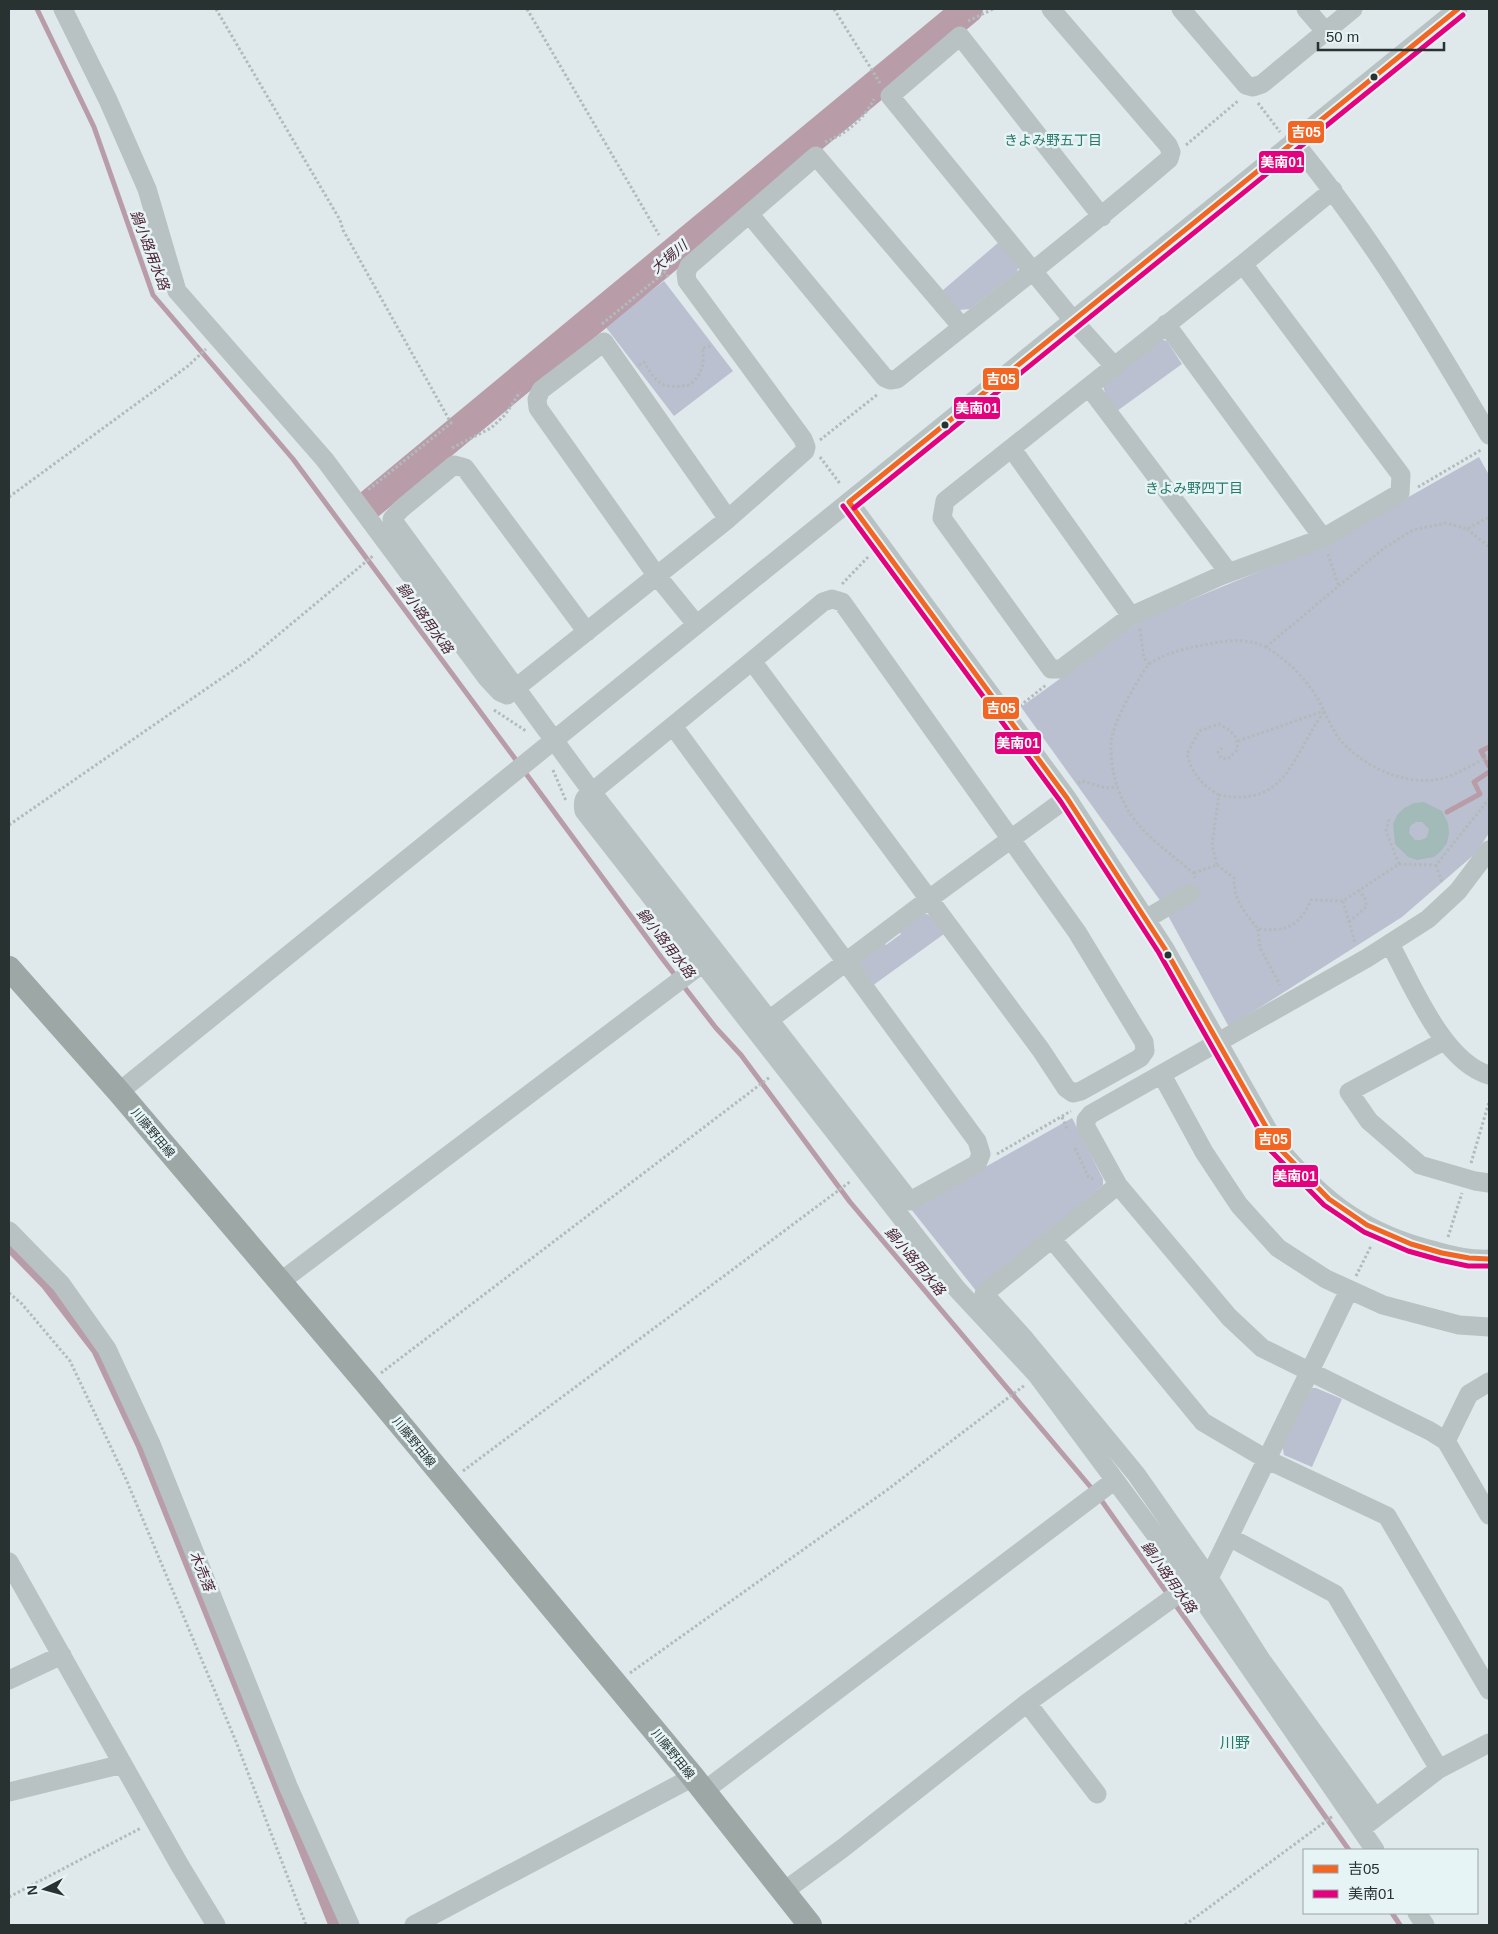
<svg xmlns="http://www.w3.org/2000/svg" width="1498" height="1934" font-family="Helvetica,'Noto Sans JP',sans-serif">
  <rect width="100%" height="100%" fill="#dfe8ea"/>
  <!-- green -->
  <path fill="#bbc0d0" d="M999,242L1019,264L1017,272L970,309L959,310L942,291Z
    M664,281L733,371L674,416L605,326Z
    M1160,339L1167,341L1182,364L1117,411L1105,393L1103,386Z
    M1479,457L1489,475V833L1476,853L1402,917L1229,1027L1159,899L1021,707L1141,620L1324,545Z
    M922,913C933,914 938,926 944,934L872,986L859,967V963L883,942L886,945L901,934L899,931Z
    M1072,1118L1103,1179V1185L977,1292L911,1209Z
    M1312,1388H1316L1342,1399L1312,1467L1284,1455L1282,1444Z"/>
  <!-- water -->
  <path fill="#b89da9" d="M9,1242L52,1285L100,1351L143,1445L340,1925H328L136,1447L92,1353L42,1288L9,1254Z"/>
  <g fill="none" stroke-linecap="round" stroke-linejoin="round">
    <!-- stream -->
    <path stroke="#b89da9" stroke-width="5" d="M37,9L94,127L153,295L293,459L519,764
      M1489,747L1481,751L1489,766
      M524,771L661,957L716,1028L741,1055L850,1202L1094,1491
      M1447,812L1480,794L1474,782L1489,772
      M1099,1497L1349,1850
      M1392,1913L1400,1925"/>
    <!-- river -->
    <path stroke="#b89da9" stroke-width="30" d="M370,504L968,9"/>
  </g>
  <!-- building -->
  <path fill="#a2bab8" fill-rule="evenodd" d="M1424,802L1442,811L1448,823L1449,833L1447,843L1441,851L1434,857L1417,860L1408,857L1395,844L1393,824L1397,815L1404,808L1414,803ZM1416,822H1422L1429,829L1427,837L1421,840H1415L1409,833L1410,826Z"/>
  <g fill="none" stroke-linecap="round" stroke-linejoin="round">
    <!-- path -->
    <path stroke="#b1bbbb" stroke-width="3" stroke-dasharray="2.5 2.5" stroke-linecap="butt" d="M216,9L340,220L343,230L451,423L368,490
      M527,9L659,235
      M834,9L880,83
      M968,21L993,9
      M1258,103L1280,132
      M825,142C846,134 864,119 874,99
      M1186,145L1239,100
      M602,324L665,272L669,278
      M639,365L644,362C658,385 662,389 690,385C701,375 706,363 702,348L713,346
      M820,440L878,394
      M452,448L491,428L505,415L520,392
      M820,457L841,485
      M1418,487L1481,450
      M9,497L188,366L206,349
      M1467,529L1489,547
      M1328,554L1339,587
      M842,584L869,556
      M1140,629L1144,658L1149,664C1137,680 1112,724 1111,743C1110,769 1118,798 1134,819C1150,840 1174,856 1193,873L1195,878
      M1266,647L1384,548L1413,530L1446,523L1467,529L1489,517
      M1149,664C1168,652 1187,648 1209,644C1222,641 1237,639 1251,642C1273,645 1305,677 1316,696C1325,710 1331,730 1342,742C1364,766 1401,784 1434,780C1451,778 1470,766 1486,758L1489,759
      M1020,706L1046,685
      M494,710L526,731
      M1238,741L1324,711
      M553,770L566,801
      M1078,783L1082,781L1106,788L1118,787
      M1219,795C1202,785 1192,774 1187,754L1199,731L1219,724C1231,731 1239,735 1237,750L1228,759L1221,758L1218,752L1222,748
      M9,825L248,660L374,555
      M1399,864L1436,865L1489,799
      M1217,865L1234,878C1233,899 1245,913 1258,929C1286,932 1299,927 1311,900L1343,901L1399,864L1386,831L1389,819
      M1436,865L1442,883
      M1194,873L1217,865L1212,845L1219,795C1289,809 1293,751 1325,711
      M1343,901L1355,943
      M1349,922L1366,907V900L1359,890
      M1258,929L1260,948L1280,985
      M1062,1117L1068,1131
      M1075,1148L1089,1178L1094,1179
      M997,1154L1071,1111
      M1471,1163L1489,1102
      M1448,1237L1462,1193
      M1356,1276L1371,1246
      M9,1293L22,1304L70,1361L126,1479L237,1744L306,1925
      M381,1373L770,1077
      M463,1471L851,1181
      M630,1673L887,1490L1025,1385
      M9,1897L141,1828
      M1185,1925L1333,1816"/>
    <!-- minor -->
    <path stroke="#b8c2c2" stroke-width="19" d="M63,9L108,100L147,189L177,291L325,460L487,678L500,692L507,695L728,519L805,451L806,447L803,439L687,281L686,273L689,266L816,156L962,327
      M1181,9L1246,85L1253,87L1262,84L1353,9
      M1306,9L1325,31
      M1293,141C1369,232 1429,333 1489,435
      M750,215L885,378L890,380L897,379C988,306 1081,235 1169,159L1171,152L1168,145L1051,9
      M1102,217L960,36L890,96L1072,319L1114,366
      M1243,264L1401,475L1400,493L1323,538L1220,576L1131,616L1061,669H1051L942,518L945,501L1243,264L1333,190
      M1166,324L1323,538
      M1089,387L1229,573
      M1012,449L1131,616
      M849,502L1067,798L1165,949L1277,1146C1324,1202 1365,1234 1436,1251C1453,1256 1472,1260 1489,1259
      M832,599L842,602L1077,932L1144,1042L1145,1051L1140,1058L1081,1091L1073,1093L1066,1088L1041,1050L752,661L823,602Z
      M696,624L657,576L538,408L537,399L541,390L604,342L728,519
      M587,632L465,468L454,465L401,509L392,519L592,792C584,797 582,801 584,811L957,1289L1037,1375L1192,1584L1375,1850
      M673,726L977,1141L981,1154L977,1164L910,1201L592,792L752,661
      M1146,919L1190,893
      M1390,944C1412,984 1443,1062 1489,1075
      M769,1020L929,899L1067,798
      M1444,1041L1349,1092L1369,1121L1420,1165L1475,1181L1489,1183
      M1162,1075L1204,1152L1239,1205L1278,1248L1326,1279L1383,1305L1459,1325L1489,1327
      M119,1092L1458,9
      M1118,1185L1086,1127V1120L1091,1114L1367,958L1428,919L1458,891L1489,850
      M9,1231L61,1284L107,1349L151,1444L288,1786L350,1925
      M1052,1239L1203,1422L1266,1459L1387,1516L1489,1690
      M280,1282L703,963
      M1349,1290C1303,1386 1256,1481 1209,1578L1136,1474L1024,1338L984,1294L1118,1185L1229,1317L1262,1348L1430,1431L1446,1441L1469,1394L1489,1382
      M1446,1441L1489,1515
      M1229,1537L1335,1594L1439,1769
      M9,1562L179,1864L216,1925
      M1209,1578L1262,1661L1375,1817
      M9,1680L62,1655
      M1027,1703L1097,1794
      M704,1791L1115,1480
      M9,1792L123,1764
      M1366,1825L1439,1769L1489,1743
      M783,1892L843,1848L1027,1703L1192,1584
      M1417,1913L1425,1925
      M414,1925L693,1777"/>
    <!-- major -->
    <path stroke="#9da7a6" stroke-width="24" d="M9,968L119,1092L366,1383L693,1777L810,1925"/>
    <defs>
      <path id="bus-1" d="M849,502L1067,798L1165,949L1277,1146L1329,1199L1367,1225L1411,1244L1442,1253L1469,1258L1489,1259
        M849,502L1458,9"/>
      <path id="bus-2" d="M843,506L1061,802L1159,953L1271,1151L1324,1205L1364,1232L1408,1251L1440,1260L1468,1266H1489
        M854,508L1463,15"/>
    </defs>
    <!-- bus-1 casing -->
    <use href="#bus-1" stroke="#e6f4f6" stroke-width="9"/>
    <!-- bus-2 casing -->
    <use href="#bus-2" stroke="#e6f4f6" stroke-width="9"/>
    <!-- bus-1 -->
    <use href="#bus-1" stroke="#f26522" stroke-width="5"/>
    <!-- bus-2 -->
    <use href="#bus-2" stroke="#e5007d" stroke-width="5"/>
  </g>
  <!-- markers -->
  <g fill="#273231" stroke="#e6f4f6" stroke-width="2">
    <circle cx="1374" cy="77" r="4.5"/>
    <circle cx="945" cy="425" r="4.5"/>
    <circle cx="1168" cy="955" r="4.5"/>
  </g>
  <g text-anchor="middle" dominant-baseline="central" stroke-width="5" stroke-linejoin="round" paint-order="stroke">
    <!-- street labels -->
    <g font-size="12" fill="#273231" stroke="#e6f4f6">
      <text transform="translate(153 1133) rotate(50)">川藤野田線</text>
      <text transform="translate(414 1442) rotate(51)">川藤野田線</text>
      <text transform="translate(673 1754) rotate(51)">川藤野田線</text>
    </g>
    <!-- neighbourhood labels -->
    <g font-size="14" fill="#2b7769" stroke="#e6f4f6">
      <text x="1053" y="140">きよみ野五丁目</text>
      <text x="1194" y="488">きよみ野四丁目</text>
    </g>
    <!-- water labels -->
    <g font-size="14" font-style="italic" fill="#4e2232" stroke="#e6f4f6">
      <text transform="translate(150 250) rotate(69)">鍋小路用水路</text>
      <text transform="translate(669 257) rotate(-40)">大場川</text>
      <text transform="translate(425 618) rotate(54)">鍋小路用水路</text>
      <text transform="translate(666 943) rotate(52)">鍋小路用水路</text>
      <text transform="translate(915 1261) rotate(50)">鍋小路用水路</text>
      <text transform="translate(202 1571) rotate(68)">木売落</text>
      <text transform="translate(1169 1577) rotate(55)">鍋小路用水路</text>
    </g>
    <!-- quarter labels -->
    <g font-size="15" fill="#2b7769" stroke="#e6f4f6">
      <text x="1235" y="1742">川野</text>
    </g>
  </g>
  <g stroke="#e6f4f6" stroke-width="2">
    <rect x="1287" y="120" width="38" height="24" rx="5" fill="#f26522"/>
    <rect x="1258" y="150" width="47" height="24" rx="5" fill="#e5007d"/>
    <rect x="982" y="367" width="38" height="24" rx="5" fill="#f26522"/>
    <rect x="953" y="396" width="48" height="24" rx="5" fill="#e5007d"/>
    <rect x="982" y="696" width="38" height="24" rx="5" fill="#f26522"/>
    <rect x="994" y="731" width="48" height="24" rx="5" fill="#e5007d"/>
    <rect x="1254" y="1127" width="38" height="24" rx="5" fill="#f26522"/>
    <rect x="1272" y="1164" width="47" height="24" rx="5" fill="#e5007d"/>
  </g>
  <g font-size="14" text-anchor="middle" font-weight="bold" fill="#fff">
    <text x="1306" y="137">吉05</text>
    <text x="1282" y="167">美南01</text>
    <text x="1001" y="384">吉05</text>
    <text x="977" y="413">美南01</text>
    <text x="1001" y="713">吉05</text>
    <text x="1018" y="748">美南01</text>
    <text x="1273" y="1144">吉05</text>
    <text x="1295" y="1181">美南01</text>
  </g>
  <!-- border -->
  <rect width="1498" height="1934" fill="none" stroke="#273231" stroke-width="20"/>
  <!-- legend -->
  <rect x="1303" y="1849" width="175" height="65" fill="#e6f4f6" stroke="#9aa6a7"/>
  <rect x="1313" y="1865" width="25" height="8" fill="#f26522" stroke="#9aa6a7"/>
  <text x="1348" y="1874" font-size="15" fill="#273231">吉05</text>
  <rect x="1313" y="1890" width="25" height="8" fill="#e5007d" stroke="#9aa6a7"/>
  <text x="1348" y="1899" font-size="15" fill="#273231">美南01</text>
  <!-- north arrow -->
  <g transform="translate(45 1889) rotate(264)" stroke="#e6f4f6" stroke-width="4" paint-order="stroke">
  <path d="M0-4L9 19L0 12L-9 19Z" fill="#273231"/>
  <text y="-8" font-size="14" font-weight="bold" text-anchor="middle" fill="#273231">N</text>
  </g>
  <!-- scale -->
  <path d="M1318 42v8h126v-8" fill="none" stroke="#273231" stroke-width="2.5"/>
  <text x="1326" y="42" font-size="15" fill="#273231" stroke="#e6f4f6" stroke-width="4" paint-order="stroke">50 m</text>
</svg>
